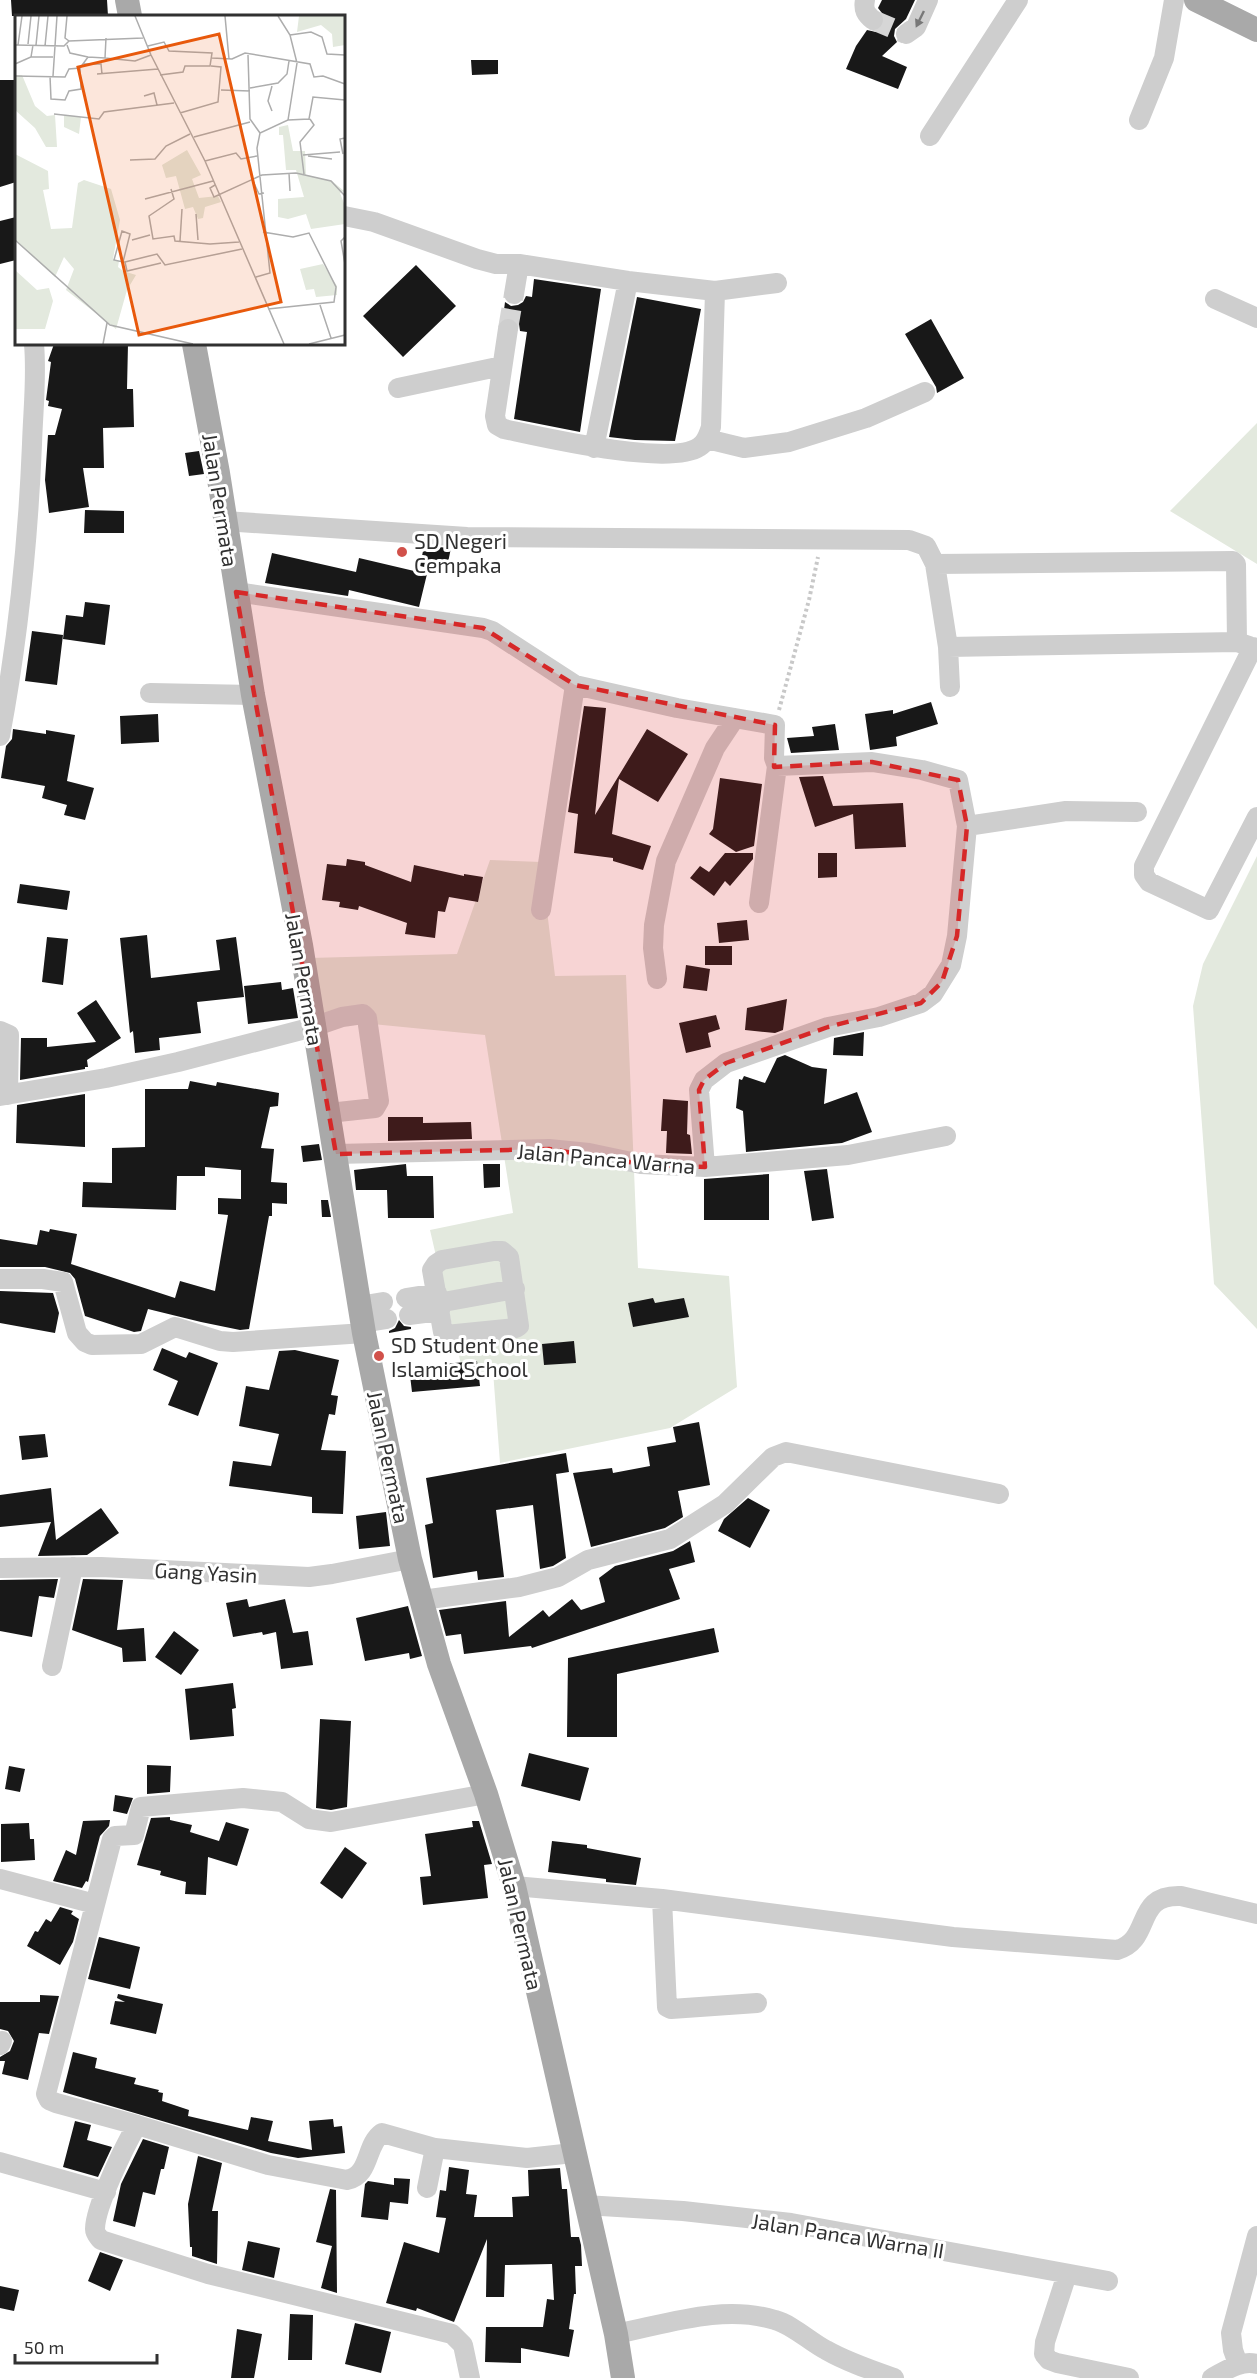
<svg xmlns="http://www.w3.org/2000/svg" width="1257" height="2378" font-family="'Exo 2',sans-serif">
  <rect width="100%" height="100%" fill="#fff"/>
  <!-- green -->
  <path fill="#e3e9de" d="M1257,423V564L1170,511Z
    M1257,856V1329L1214,1284L1193,1006L1203,964Z
    M490,860L541,862L555,976L626,975L638,1268L729,1276L737,1387L670,1428L500,1463L493,1371L463,1373L430,1230L513,1213L485,1035L321,1019L310,958L457,954Z"/>
  <!-- building -->
  <path fill="#181818" d="M11,0H107L108,16H12Z
    M882,0H915L906,19L895,29L894,36L897,42L882,56L907,67L898,89L846,69L856,46L867,30L876,32L882,27L885,17L878,8Z
    M471,60H498V74L472,75Z
    M0,80H16V182L0,187Z
    M16,217V260L0,264V221Z
    M416,265L456,306L403,357L363,316Z
    M534,279L601,289L580,432L514,419L527,332L520,331L519,324L515,319L503,318L505,302L511,306L518,305L523,302L526,296L532,297Z
    M637,297L701,309L675,441L635,440L609,437Z
    M931,319L964,378L937,393L936,387L905,334Z
    M54,344H128L127,389H133L134,427L103,428L104,468H83L89,507L49,513L45,480L48,435H55L62,409L48,406L49,401L46,400L51,362L48,361Z
    M199,451L204,474L189,476L185,453Z
    M85,510L124,511V533H84Z
    M424,546L451,548L446,572L420,566Z
    M272,553L356,572L359,558L427,574L419,607L349,590L348,596L265,583Z
    M85,602L110,605L105,645L63,639L66,615L83,617Z
    M32,631L63,635L57,685L25,681Z
    M931,702L938,724L896,737L897,746L870,750L865,714L893,710V714Z
    M584,706L606,708L595,815L647,729L688,754L658,802L619,779L612,834L651,846L643,870L613,861V858L574,853L578,814L568,812Z
    M158,714L159,742L121,744L120,716Z
    M835,724L839,750L791,753L787,738L814,736L812,727Z
    M13,729L46,734V730L75,735L67,781L94,788L85,820L64,815L67,805L42,798L45,786L1,778L6,746L12,739Z
    M823,776L833,806L903,803L906,847L855,849L853,814L815,827L799,777Z
    M720,778L762,784L754,846L736,852L709,834L713,829Z
    M725,853H753V859L730,886L725,881L714,896L690,878L700,866L709,872Z
    M818,853H837V877L818,878Z
    M347,859L365,862V865L411,882L414,865L464,876V874L483,877L478,902L449,897L445,912L438,911L435,938L405,934L407,923L359,906L358,910L339,907L340,902L322,900L327,864L346,866Z
    M20,884L70,891L67,910L17,903Z
    M747,920L749,940L719,943L717,923Z
    M147,935L151,978L220,970L216,940L236,937L244,997L197,1002L201,1033L159,1038L160,1050L135,1053L133,1031L130,1033L120,938Z
    M47,937L68,939L63,985L42,982Z
    M705,946H732V965H705Z
    M686,965L710,969L707,991L683,988Z
    M281,982L282,990L293,988L298,1018L248,1024L244,986Z
    M787,999L783,1030L775,1033L745,1030L747,1008Z
    M96,1000L121,1038L87,1060L88,1067H85V1069L20,1080L21,1038H47V1047L96,1042L77,1013Z
    M716,1015L720,1029L708,1033L711,1047L686,1053L679,1023Z
    M864,1032L863,1056L833,1055L834,1038Z
    M785,1055L812,1067L827,1069L824,1104L857,1092L872,1132L842,1143L746,1152L743,1111L736,1108L739,1079L742,1080L744,1076L765,1083L777,1058Z
    M190,1081L216,1086L217,1082L279,1093L278,1106L270,1107L261,1148L274,1149L271,1182L287,1183V1204L272,1203V1216H269L249,1329L240,1330L201,1322L148,1309L141,1331L134,1332L85,1316L75,1279L70,1273L45,1267H0V1239L37,1245L40,1230L49,1232L50,1229L77,1234L71,1264L175,1298L180,1281L215,1291L228,1215L218,1214V1198L241,1199V1170L205,1167V1176H177L176,1210L82,1207L83,1182L112,1183V1148L145,1147V1089H188Z
    M85,1094V1147L16,1143L17,1105Z
    M663,1099L688,1101L687,1134L690,1135L692,1154L666,1153L667,1131H661Z
    M388,1117H423V1123L471,1122L472,1139L388,1141Z
    M319,1144L322,1160L303,1162L301,1146Z
    M406,1164L407,1176H433L434,1218H388L387,1190H356L354,1170Z
    M483,1164H500V1187L484,1188Z
    M827,1169L834,1218L812,1221L804,1171Z
    M769,1174V1220H704V1179Z
    M321,1200H328L331,1217H322Z
    M0,1291L53,1293L59,1313L55,1333L0,1323Z
    M653,1298L655,1303L684,1298L689,1317L633,1327L628,1303Z
    M399,1320L404,1326L411,1327V1329L389,1333V1331L395,1328Z
    M574,1341L576,1363L544,1365L542,1344Z
    M162,1348L186,1358L189,1352L218,1363L198,1416L168,1405L178,1381L153,1370Z
    M295,1350L339,1360L331,1395L338,1396L335,1415L329,1414L321,1450L346,1451L343,1514L312,1513V1497L229,1486L233,1461L271,1466L279,1434L239,1426L246,1386L269,1390L279,1351Z
    M477,1361L480,1386L412,1392L409,1367Z
    M699,1422L710,1485L678,1491L683,1517L665,1528L591,1547L573,1473L612,1468L613,1473L650,1466L647,1447L676,1442L673,1427Z
    M45,1434L48,1457L22,1460L19,1436Z
    M566,1453L569,1472L556,1474L566,1558L553,1566L540,1569L533,1505L496,1510L504,1577L478,1580L477,1571L433,1578L425,1525L433,1523L426,1478Z
    M51,1488L56,1540L101,1508L119,1533L87,1555L38,1556L51,1522L0,1527V1495Z
    M748,1498L770,1510L750,1548L718,1531L724,1519Z
    M386,1512L390,1546L359,1549L356,1516Z
    M690,1541L695,1562L669,1569L680,1599L532,1648L531,1646L464,1654L461,1634L446,1636L439,1610L506,1601L509,1637L543,1610L549,1617L572,1599L581,1610L605,1602L599,1578L615,1566L673,1551Z
    M58,1579L54,1598L39,1596L32,1637L0,1631V1580Z
    M83,1579L123,1580L117,1630L144,1628L146,1661L123,1662L122,1648L72,1630Z
    M247,1599L249,1607L285,1599L293,1633L308,1631L313,1665L281,1669L276,1632L263,1635L262,1632L233,1637L226,1603Z
    M408,1606L422,1656L410,1659L409,1653L365,1661L356,1618Z
    M714,1628L719,1652L617,1674V1737H567L568,1658Z
    M174,1631L199,1650L181,1675L155,1657Z
    M233,1683L236,1708L232,1709L234,1736L190,1740L185,1689Z
    M320,1719L351,1721L347,1807L331,1810L316,1808Z
    M529,1753L589,1768L580,1801L521,1786Z
    M147,1765L171,1766L170,1792L147,1794Z
    M9,1766L25,1769L20,1792L5,1789Z
    M115,1795L133,1798L127,1814L113,1811Z
    M170,1817V1820L192,1825L190,1832L219,1841L226,1822L249,1829L237,1866L208,1857L206,1895L185,1894L186,1882L160,1875L161,1871L137,1865L151,1818Z
    M110,1820L109,1826L100,1836L88,1882L86,1881L82,1888L53,1881L66,1850L76,1855L83,1821Z
    M472,1821H479L492,1864L484,1865L488,1898L423,1905L420,1877L431,1876L425,1834L473,1827Z
    M29,1823L30,1839H34L35,1860L1,1862V1824Z
    M552,1841L587,1845V1848L641,1858L636,1885L606,1882V1879L548,1872Z
    M345,1847L367,1863L342,1899L320,1883Z
    M60,1907L73,1911L71,1914L79,1919L73,1942L60,1965L27,1946L35,1931L38,1932L46,1919L51,1922Z
    M99,1937L140,1947L130,1989L88,1979Z
    M118,1994L163,2004L156,2034L110,2024L115,2001L125,2002L117,1998Z
    M40,1995L59,1996L49,2034L39,2033L28,2080L2,2074L5,2061H0V2057L10,2051L14,2041L8,2031L0,2029V2002H40Z
    M73,2052L97,2058L95,2068L136,2078L134,2084L159,2090L158,2092L163,2093L162,2101L189,2110L188,2116L248,2130L251,2117L273,2121L268,2141L312,2150L309,2121L333,2119L334,2127L342,2126L345,2153L298,2158L271,2153L63,2092Z
    M75,2121L91,2125L87,2140L112,2147L98,2177L63,2167Z
    M143,2139L169,2147L164,2169H161L155,2195L143,2192L135,2227L113,2221L121,2184Z
    M198,2156L222,2163L212,2211H218L217,2264L192,2256V2247H190L188,2204Z
    M449,2167L469,2170L466,2194L477,2195L474,2217H513L512,2197L529,2196L528,2170L560,2168L562,2189H567L571,2237H579L581,2245L582,2266H575L576,2294H574L569,2329L574,2330L569,2357L521,2348V2363L485,2362L486,2327H543L547,2299L554,2300L552,2264L505,2265L504,2297H486L487,2239L454,2322L417,2308L416,2311L386,2303L404,2242L439,2253L446,2218L436,2217L440,2190L446,2191Z
    M394,2178L410,2179L408,2204L390,2202L388,2220L361,2217L365,2184L368,2181L394,2185Z
    M330,2189L336,2190L337,2293L321,2288L332,2246L316,2242Z
    M248,2241L280,2248L274,2278L242,2270Z
    M100,2252L123,2260L110,2291L88,2281Z
    M0,2286L19,2290L14,2311L0,2308Z
    M290,2314L313,2315L312,2360H288Z
    M355,2323L391,2332L381,2373L345,2364Z
    M237,2329L262,2334L254,2378H231Z"/>
  <g fill="none" stroke-linecap="round" stroke-linejoin="round">
    <!-- minor-tunnel -->
    <path stroke="#d6d6d6" stroke-width="20" stroke-dasharray="20 10" stroke-linecap="butt" d="M873,20L906,34
      M508,329L514,294"/>
    <!-- path -->
    <path stroke="#c8c8c8" stroke-width="4" stroke-dasharray="3 3" stroke-linecap="butt" d="M779,710L809,600L818,557"/>
    <!-- minor -->
    <path stroke="#cecece" stroke-width="20" d="M865,0C863,10 866,14 873,20
      M906,34L916,27L928,0
      M1139,120L1164,58L1174,0
      M930,136L1018,0
      M344,216L374,222L477,259L496,264H519L628,281L715,291L777,283
      M514,294L519,264
      M1215,299L1257,318
      M508,329L495,416L497,425L504,429C542,437 669,467 699,447C707,442 708,435 711,427L715,291
      M398,388L502,366
      M707,439L744,448L789,442L866,418L925,392
      M594,448L628,281
      M224,521L467,537L909,540L926,546L935,564L948,647L1237,642
      M935,564L1233,561L1236,564L1237,642L1249,646
      M236,592L483,628L492,631L575,685L677,708L775,725L774,758L777,766L872,762L922,770L958,780L967,826L957,936L951,965L933,994L921,1003L879,1017L828,1027L726,1063L704,1080L699,1090L705,1167
      M948,647L950,687
      M1253,647L1144,866V875L1149,882L1209,910L1257,817
      M150,693L253,695
      M0,736C18,640 28,542 32,444C33,411 37,377 34,344
      M967,826L1066,811L1137,812
      M759,903L777,766
      M541,910L575,685
      M657,979L653,948L654,925L666,861L715,748L735,718
      M0,1031L9,1035L8,1095
      M0,1096L106,1078L178,1062L313,1027L342,1017L363,1014L367,1018L379,1101L375,1108L329,1113
      M336,1154L549,1149L589,1153L641,1164L705,1167L848,1155L946,1136
      M494,1251H502L509,1257L519,1326L516,1328L446,1335L443,1332L432,1270L436,1264L442,1260Z
      M0,1279H43L63,1282L77,1333L85,1342L92,1345L141,1344L175,1327L220,1341L233,1342L364,1333
      M406,1298L437,1293
      M438,1303L515,1289
      M359,1306L383,1302
      M409,1315L440,1311
      M362,1323L387,1319
      M0,1568L101,1567L309,1577L332,1574L410,1559
      M422,1600L519,1587L558,1577L588,1560L670,1539L725,1504L773,1457L786,1452L999,1494
      M52,1666L73,1567
      M0,1879L95,1904
      M514,1886L662,1899L953,1937L1117,1950C1153,1940 1133,1894 1181,1896L1257,1914
      M662,1899L667,2007L671,2009L757,2003
      M0,2045L2,2041
      M137,2125L56,2103L49,2100L46,2094L112,1839L115,1836L134,1835L141,1807L243,1798L282,1802L309,1819L331,1822L486,1794
      M0,2162L106,2192
      M427,2188L435,2148
      M585,2205L683,2211L791,2223L1108,2281
      M1067,2274L1045,2342L1044,2354L1049,2360L1057,2363L1129,2378
      M616,2334C667,2324 723,2304 775,2320C793,2325 809,2341 826,2350C847,2362 871,2370 894,2378
      M1238,2364L1233,2350L1231,2333L1257,2236
      M470,2378L463,2345L452,2334L208,2274L101,2240C98,2236 95,2234 95,2229C95,2207 125,2145 137,2125L268,2165L347,2180C371,2175 365,2145 382,2133L435,2148L508,2156L527,2158L573,2153
      M1212,2378C1227,2370 1240,2360 1257,2364"/>
    <!-- major -->
    <path stroke="#a9a9a9" stroke-width="24" d="M127,0L130,16
      M1196,0L1257,30
      M194,344L218,473L253,695L301,945L364,1333L410,1559L439,1664L486,1794L514,1886L616,2334L623,2378"/>
  </g>
  <!-- one-way arrows -->
  <defs><path id="oneway-solid" d="M-6-.8H1V-3.2L6.5 0L1 3.2V.8H-6Z" transform="scale(1.5)"/></defs>
  <use fill="#787878" href="#oneway-solid" transform="translate(920 19) rotate(116)"/>
  <!-- marked area -->
  <path fill="#d62828" fill-opacity="0.2" stroke="#d62828" stroke-width="4.5" stroke-dasharray="12 8" stroke-linejoin="round" d="M236,592L483,628L575,685L775,725L774,767L872,762L958,780L967,826L957,936L942,982L921,1003L828,1027L726,1063L704,1080L699,1090L705,1167L641,1164L549,1149L336,1154Z"/>
  <!-- markers -->
  <g fill="#d1514a" stroke="#fff" stroke-width="2">
    <circle cx="402" cy="552" r="6"/>
    <circle cx="379" cy="1356" r="6"/>
  </g>
  <g text-anchor="middle" dominant-baseline="central" stroke-width="6" stroke-linejoin="round" paint-order="stroke">
    <!-- street labels -->
    <g font-size="21" fill="#313131" stroke="#fff">
      <text transform="translate(221 500) rotate(81)">Jalan Permata</text>
      <text transform="translate(305 979) rotate(80)">Jalan Permata</text>
      <text transform="translate(606 1158) rotate(5)">Jalan Panca Warna</text>
      <text transform="translate(389 1457) rotate(78)">Jalan Permata</text>
      <text transform="translate(206 1572) rotate(3)">Gang Yasin</text>
      <text transform="translate(521 1924) rotate(77)">Jalan Permata</text>
      <text transform="translate(848 2235) rotate(9)">Jalan Panca Warna II</text>
    </g>
    <!-- poi labels -->
    <g font-size="21" fill="#313131" stroke="#fff" text-anchor="start">
      <text x="414" y="540">SD Negeri<tspan x="414" dy="24">Cempaka</tspan></text>
      <text x="391" y="1344">SD Student One<tspan x="391" dy="24">Islamic School</tspan></text>
    </g>
  </g>
  <!-- overview -->
  <g transform="translate(15 15)">
    <rect width="330" height="330" fill="#fff"/>
    <path d="M284,1H330V30L318,32L317,19L306,10L282,17ZM0,60H7L20,91L32,101L40,100L42,132H31L20,113L0,95ZM49,100L66,102L64,119L49,112ZM273,110L278,136H290L291,160L317,166L329,176L325,178L330,191V209L296,214L291,199L273,204L263,202V184L289,182L281,155H271L268,120H264V112ZM172,135L186,160L177,164L184,183L203,181L206,187L190,192L188,203L183,204L178,192L170,194L161,161L151,163L147,150ZM0,139L33,156L34,174L28,175L36,214L57,213L63,168L69,165L96,174L105,205L98,244L104,246L103,252L108,256L121,260L112,275L101,314L51,275L59,254L49,242L40,262L0,225ZM308,249L322,271V280L301,282L299,274L291,275L285,254ZM0,255L22,275L34,273L38,286L30,314H0Z" fill="#e3e9de"/>
    <path fill="none" stroke="#adadad" stroke-width="1.5" d="M52,1L50,23L54,26M120,1L136,40L190,146L269,329M210,1L214,44M275,20L296,17L307,22L312,39L330,40M13,29L16,1M0,30L49,31L54,26L128,23M3,30L7,1M21,30L24,1M52,30L55,38L73,42M30,31L33,1M133,31L149,27L154,36L197,38L195,51H170L168,57L145,60M233,40L235,104L245,118M16,42H38M90,43L120,46L136,40M197,43L217,44L230,38L295,49L299,62L308,61L330,69M0,49L16,42L18,30M69,49H86L87,59M82,59L143,54M0,61L50,62L54,54L65,53L73,42L90,43L91,23M35,61L36,84L50,85L54,76L66,74L65,53M38,61L42,1M257,71L253,86L257,96M235,73L263,68L272,59L274,46M206,75L235,76M129,81L139,78L142,90M165,98L203,87L206,52L196,51M39,99L84,104L89,97L159,88M273,105L294,104L298,82L330,85M179,122L235,107M328,139L325,124L330,123M288,140L325,137M293,141L317,144M115,145L140,144L151,131L175,119M190,146L221,138L226,144L242,141M274,158L275,176M289,159L285,127L299,110L295,104M237,164L244,179L249,178M200,170L195,173L199,182L247,160L281,158L316,166L330,181M156,174L159,184L134,201L138,224L159,221L160,226L195,229L224,227M130,184L198,166M181,199L183,225M248,217L278,222L294,218L321,272L319,287L253,294M330,222L326,226L330,249M0,225L95,310L178,329M117,225L135,220M165,226L167,194M108,247L115,219L107,216L99,245L108,247H110L112,256L146,248M110,247L142,239L150,250L227,234M241,262L255,258L242,133L245,118L273,105L282,48L275,20L263,1M305,290L316,323M88,329L92,308M294,329L330,320"/>
    <path fill="#e8590c" fill-opacity="0.15" stroke="#e8590c" stroke-width="3" d="M204,19L266,287L124,320L63,52Z"/>
    <rect width="330" height="330" fill="none" stroke="#313131" stroke-width="3"/>
  </g>
  <!-- scale -->
  <path d="M15 2354v9h142v-9" fill="none" stroke="#313131" stroke-width="3"/>
  <text x="24" y="2354" font-size="18" fill="#313131" stroke="#ffffff" stroke-width="4.5" paint-order="stroke">50 m</text>
</svg>
